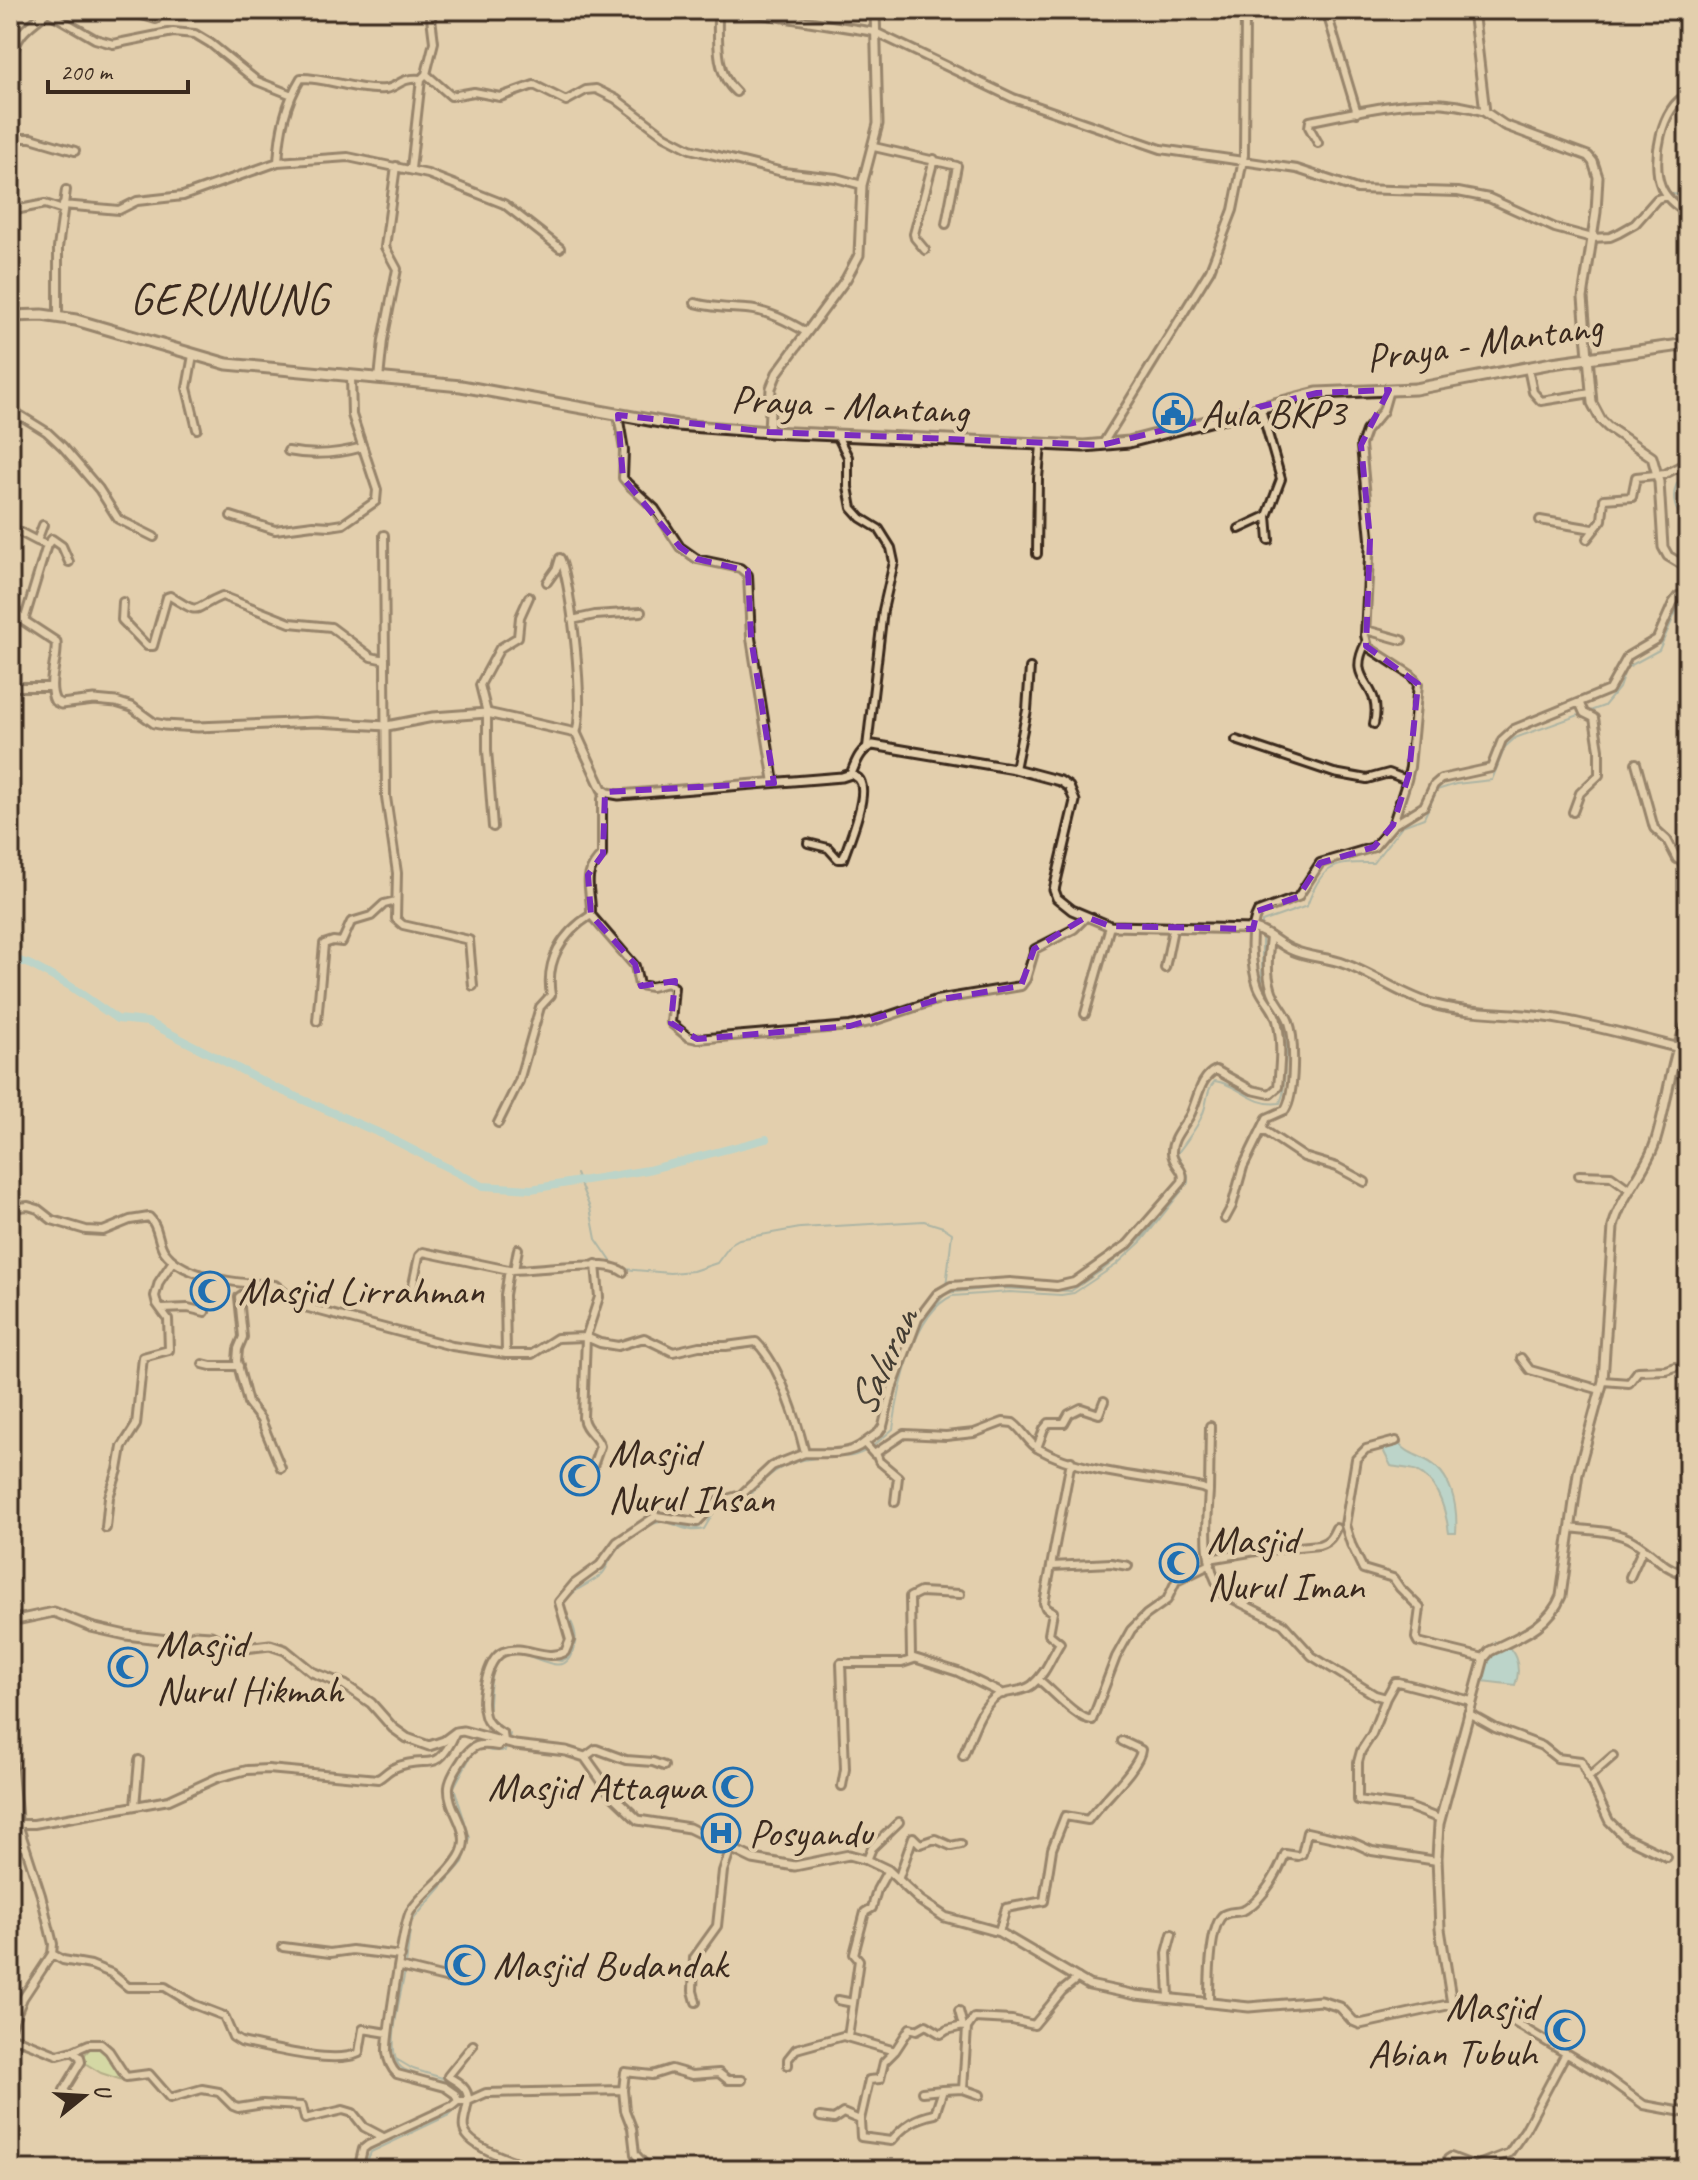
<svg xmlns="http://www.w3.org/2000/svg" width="1698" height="2180" font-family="Caveat,sans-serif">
  <rect width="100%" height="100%" fill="#e3cfad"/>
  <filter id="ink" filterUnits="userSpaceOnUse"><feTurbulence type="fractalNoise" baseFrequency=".0125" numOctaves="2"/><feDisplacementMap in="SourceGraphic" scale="16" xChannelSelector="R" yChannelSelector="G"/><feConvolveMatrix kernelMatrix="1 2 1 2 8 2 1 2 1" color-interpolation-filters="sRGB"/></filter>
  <g filter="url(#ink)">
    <!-- green -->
    <path fill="#c2e29a" stroke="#7e865c" stroke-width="2" d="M92,2046L104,2048L122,2080L101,2073L80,2060Z"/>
    <!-- water -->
    <path fill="#8cdaea" stroke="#6c9498" stroke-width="2" d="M1399,1443C1407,1453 1415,1454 1426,1460C1452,1473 1458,1506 1456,1533H1449C1446,1512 1439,1482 1417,1471C1410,1468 1399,1468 1391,1466L1382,1448Z
      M1495,1642C1516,1644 1522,1668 1515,1685L1482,1681L1474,1677L1484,1651Z"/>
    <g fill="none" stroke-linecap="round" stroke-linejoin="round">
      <!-- stream -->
      <path stroke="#6c9498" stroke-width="2" d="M1660,162L1661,175
        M1665,189L1673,194L1688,196
        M1688,470C1671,481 1668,511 1688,521
        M576,1174L590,1208L596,1239L613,1264
        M623,1269L670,1273L693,1271L717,1263L732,1243L739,1239L800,1228L924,1221L943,1227L952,1233L946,1287
        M934,1308L946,1293L994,1288L1071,1291L1104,1269L1142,1238L1158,1219
        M872,1447L893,1429C898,1392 913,1313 952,1296L1010,1292L1061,1295L1074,1293L1116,1265L1143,1240L1188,1183V1175L1177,1154C1186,1141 1198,1128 1203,1113C1208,1101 1206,1090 1215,1081C1239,1084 1251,1107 1280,1103L1283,1094L1287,1042L1283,1017L1262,987V922L1307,906C1321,867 1331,862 1373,863L1402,826L1424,818L1437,790L1456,784L1492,780L1505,747L1515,738L1604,706L1619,688L1626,668L1659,650L1679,605L1688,600
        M847,1454L860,1451L887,1430L895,1392L903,1375
        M740,1502L755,1486
        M670,1520L693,1530L700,1527L710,1513
        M615,1551L624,1541
        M574,1589L601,1569L611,1556
        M535,1656L561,1661L567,1658L575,1639
        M509,1738L510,1734L488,1717C490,1700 488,1677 498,1662C517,1635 557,1682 570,1657C574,1649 577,1641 575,1633C574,1624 566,1614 563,1605C571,1589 590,1585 602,1574C607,1569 608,1563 612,1557C620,1544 640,1527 656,1523C674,1518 683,1535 704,1529L718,1505L746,1501C769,1469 791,1458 830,1457C844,1457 854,1458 867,1450
        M482,1748L491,1751H505L507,1745
        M406,1965L411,1922L463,1862L470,1838L454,1787L473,1752
        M405,1971C402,1991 383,2056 402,2068C414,2076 442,2080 456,2084
        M392,2038L406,1937
        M396,2059L413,2069L449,2080
        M363,2170L371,2152L449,2115L463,2103"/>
      <!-- river -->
      <path stroke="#8cdaea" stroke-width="8" d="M10,958L29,964L70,986L117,1019L148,1022L276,1088L384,1135L483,1186L531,1189L648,1170L766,1139"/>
      <defs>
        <path id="minor" d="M125,10L156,19
          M711,10L762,14L875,32L1013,98L1161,149L1297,169L1357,189L1458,192L1489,198L1555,228L1592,238L1610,237L1619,233L1635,224L1657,199L1666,196
          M1326,10L1357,113
          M48,12L95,39L113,44L173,32L195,34L210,43L257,81L292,95
          M718,13C718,39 715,74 736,92
          M426,74L434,42L430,10
          M1688,95C1661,105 1651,162 1661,186C1666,199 1677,207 1688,213
          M10,138H31L75,151
          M1318,143L1309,127L1310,121C1371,110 1425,92 1485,112
          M874,147L957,166L946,224
          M278,162C280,131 285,104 301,78C329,78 356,91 385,89C398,88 399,77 421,79
          M411,169L421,79L426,74L451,96L474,92L500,97L534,85L566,101L586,90L596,89L616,99L665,136L690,149L783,172L836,178L862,185
          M63,205L119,210L137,201L183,196L278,162L348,157L428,174L504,204L560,248
          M10,211L45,204L63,210
          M925,250L915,238L914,234L934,159
          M695,303C713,308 729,308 746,309C767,310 789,322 806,332
          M58,317V248L66,190
          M193,355L187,388L197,429
          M1528,368L1533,392L1541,401L1591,393
          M379,379L383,340L397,269L385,247L396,166
          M10,409L47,432L63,447L99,489L118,519L154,537
          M618,415L624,450L623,478L628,484L655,509L680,547L697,559L740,568L748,575L751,638L774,783
          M837,435L848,457V487L852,508L861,518L879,529L891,548L894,562L883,610L867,747
          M1102,445L1210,270L1233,210L1244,155L1245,10
          M288,451C313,456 338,454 363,447
          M231,516L275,530L313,525L330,526L343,524L376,501L377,490L352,415L351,377
          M1267,516L1269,540
          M1540,520L1593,529
          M10,527L37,541
          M1239,529L1267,516L1281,479L1261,409
          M384,535L386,797L397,873L396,919L403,925L469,940L473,986
          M1587,539L1602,520L1604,499L1632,497L1636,477L1665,474L1688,462
          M47,545L52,539L62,546L69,562
          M1037,554L1038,478L1041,445
          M547,582L557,568L560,558C571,580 585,710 576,733
          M123,602L122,620L147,646H153L167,597L170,596C203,617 192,608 222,596L290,623L331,627L371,657L385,660
          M572,620L595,615L641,612
          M24,621L47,545L37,541L43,525
          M1366,630L1402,640
          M1366,643C1344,684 1384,681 1374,724
          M10,687H52
          M1236,740L1334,773L1367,779L1389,773L1407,780L1410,767L1418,684L1411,675L1368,647L1365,635L1370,539L1361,445L1366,431L1383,411L1389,390
          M1636,763L1654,828L1667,840L1677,859L1688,865
          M1015,769L1027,710L1030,668
          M605,792L602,799V855C580,876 592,889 591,915L635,966L639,985L651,987L667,983L674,987L671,1023L688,1037L697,1039L850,1026L870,1022L936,1000L1021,986L1026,979L1035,949L1074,929L1086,917
          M1573,812L1580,793L1599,775V749L1594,718L1584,713L1580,704
          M1393,823L1407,780
          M493,827L487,750V713L480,685L500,648L518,637L520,617L529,597
          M808,843L828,848L838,859H843C849,842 867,799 861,783C859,777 856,777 851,774
          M1165,968L1173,929
          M1085,1014L1110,926
          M317,1021L324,944L333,941L342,942L351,922L371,916L384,904L396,901
          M498,1123L519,1081L540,1007L551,995C545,961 562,933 591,915
          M1262,1129L1304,1157L1337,1167L1365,1182
          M1579,1175L1611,1176L1629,1189
          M10,1208L28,1206L38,1209L52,1220L86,1230L103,1231L130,1220L149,1217C159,1226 157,1240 164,1251C184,1280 243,1284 275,1285L301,1306L452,1346L506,1354H532L557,1338L586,1337L600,1343L618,1346L644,1338L673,1352L699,1346H726L756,1342C780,1365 797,1421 805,1453L772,1466L741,1495L717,1502L697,1522L656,1516L617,1542L600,1565L574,1584L559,1602L570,1640L565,1652C544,1662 524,1643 503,1652C486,1660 480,1700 485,1716C487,1725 496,1729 503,1734L504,1741L498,1746C480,1743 472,1744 462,1760C457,1768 450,1777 449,1787C447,1812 475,1831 459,1857C446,1879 423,1891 410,1912C404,1921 386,2039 387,2052C388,2061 391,2068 397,2074L445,2087L455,2094L458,2101L452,2106L368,2145L363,2149L358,2170
          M1225,1219L1232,1206L1243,1167L1267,1118L1285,1110C1295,1095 1295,1039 1289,1022C1285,1010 1274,1001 1271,988C1266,972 1268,954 1270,937
          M514,1270L518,1249
          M256,1285L239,1297L243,1337L238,1349L237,1361L248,1403L261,1420L281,1468
          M411,1294L419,1256L423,1252L509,1270
          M162,1309L188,1308L205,1312
          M506,1354L505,1295L509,1270C534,1271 607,1258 623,1272
          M1521,1358L1530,1370L1601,1390
          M203,1364L211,1366H239
          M1603,1381L1629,1383L1638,1371L1666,1370L1675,1367
          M1396,1441L1366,1449L1356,1459L1345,1525L1351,1544L1363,1569L1393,1578L1400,1588L1420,1608L1416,1638L1418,1642L1484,1658
          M864,1443L879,1432L883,1426L892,1389L918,1319L937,1294L951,1286L1010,1282L1057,1286L1074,1282L1128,1244L1182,1182C1186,1169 1173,1166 1172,1153C1171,1138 1185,1126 1191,1113C1198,1098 1200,1077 1216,1070L1252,1090L1270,1094L1278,1087C1280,1066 1282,1045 1278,1025C1276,1009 1263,1000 1258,986C1251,967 1248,930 1258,912L1298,897L1320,863L1374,847L1393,825L1424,806L1434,785L1441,779L1491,768L1502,740L1514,729L1609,690L1628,656L1657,639L1673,603L1678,596L1688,592
          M1037,1448L1044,1429L1049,1423H1064L1069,1414L1081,1408L1099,1414L1104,1401
          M805,1453C824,1453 849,1456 864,1443L874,1454L904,1434L946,1436L974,1433L1003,1422L1013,1423C1024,1431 1028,1443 1039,1449C1083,1474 1153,1477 1202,1488L1209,1491C1207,1525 1202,1564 1223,1594L1283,1624L1312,1656L1375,1695L1386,1698L1395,1682H1398L1471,1701
          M876,1453L879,1461L898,1477L895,1502
          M592,1469L600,1446C596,1434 585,1431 583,1418L586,1337L599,1297L596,1264
          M1209,1491L1210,1426
          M106,1528L109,1497L118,1470L122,1447L136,1425L143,1357L169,1350L168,1319L157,1304L155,1296L159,1282L173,1261
          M1570,1528C1590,1531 1615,1530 1633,1541C1657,1555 1659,1567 1688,1575
          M1209,1559L1256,1551L1319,1545C1329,1542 1332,1537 1336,1528
          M1052,1566L1111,1563L1128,1566
          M1630,1577L1643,1548
          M960,1594L920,1592L910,1597L911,1657L958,1672L1003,1694
          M1038,1679C1052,1690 1077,1719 1092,1720L1116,1657L1131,1630L1146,1615L1167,1600L1176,1581L1211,1564
          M1386,1698L1372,1734L1361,1751L1358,1762V1800L1409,1807L1440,1819
          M1468,1713L1495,1728L1542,1746L1557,1758L1581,1761L1609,1821L1625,1837L1667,1857
          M10,1740L18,1824L41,1895L53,1944L52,1954L23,1998L10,2030
          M963,1756C971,1738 979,1707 997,1696C1008,1690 1022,1693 1032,1685C1046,1674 1051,1657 1060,1643L1049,1634L1053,1612L1046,1608L1044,1603L1071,1461
          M585,1757L596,1749L626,1760L653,1762L664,1766
          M1588,1778L1613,1756
          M842,1786L845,1769L841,1663H902L914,1659
          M135,1806L139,1760
          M10,1824H34L169,1800L217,1778L247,1770L268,1769L378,1779C384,1776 388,1770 394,1768C429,1752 435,1779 456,1732
          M867,1860L872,1848L899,1822
          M898,1880L913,1837L920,1844L935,1839L951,1846L961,1844
          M999,1932L1006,1908L1044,1901L1052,1849L1065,1816L1088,1820C1100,1803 1140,1767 1141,1750L1122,1741
          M283,1947L330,1953L352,1950L401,1956
          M52,1954L63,1960L91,1965L111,1973L128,1987H165L193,2004L224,2016L233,2037L241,2042C270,2048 334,2065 359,2053L363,2029L388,2033
          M400,1967L445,1978
          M1169,1997L1167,1953L1172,1934
          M838,2000L853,2003L859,1960L854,1954L865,1912L872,1908L877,1890L888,1870
          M696,2002L693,1991L694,1958L717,1926L723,1871L731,1848
          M1209,2003C1209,1984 1209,1930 1222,1916C1228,1910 1239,1914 1246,1909C1264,1898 1278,1873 1285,1854L1298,1856L1302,1854L1307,1832L1352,1842L1372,1851L1437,1861
          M1452,2004L1477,2007L1502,2015L1607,2078L1644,2105L1688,2113
          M959,2011L963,2026L967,2028L974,2018L1012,2020L1034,2025L1062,1991L1078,1978
          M10,2036L58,2055L73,2051L80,2057L81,2062L64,2090L73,2101
          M848,2037L853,2003
          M473,2045L448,2076C453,2080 459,2082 463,2087C475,2099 461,2115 464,2129C468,2149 526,2166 546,2170
          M73,2051L89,2044H101L109,2051L126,2077L149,2074L170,2098L202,2089L219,2092L233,2106L238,2108L263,2104L302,2106L305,2119L343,2110L353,2113L364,2127L383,2137
          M788,2065V2059L796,2049L843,2036L895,2051L910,2028L917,2030L926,2025L941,2034L947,2030L963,2026
          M963,2089L967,2028
          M623,2090L625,2110L632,2128L635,2154L650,2170
          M922,2092L943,2090
          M458,2101H468L486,2093L623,2090L625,2072L652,2075L671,2069L692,2075L719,2073L728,2080H742
          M820,2117L834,2119L843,2113L860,2120L869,2080L880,2079L884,2062L895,2051
          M860,2120L861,2137L891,2141C905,2125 915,2118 935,2114L943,2090L963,2089L980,2095
          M1444,2170L1448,2159L1451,2157L1475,2166L1509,2153L1525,2130L1565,2055"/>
        <path id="tertiary" d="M1473,10L1485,112L1504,125L1588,156L1593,162L1598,177L1596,212L1583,298L1592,403L1601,420L1608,427L1652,457L1659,482L1663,547L1668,556L1688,568
          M10,60C20,28 26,30 49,10
          M769,432L771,388L777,373L846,279L859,255L862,185L878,124L875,10
          M10,605L24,621L56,642C58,661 46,684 55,701L61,704L94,700L116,702L132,707L154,723L164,725L198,727L316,722L387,726L433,717L487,713L576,733L602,789L608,793L619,795L842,777L851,774C856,762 860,749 873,745L1015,769L1060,781L1069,787L1075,801L1054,890L1057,898L1072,910L1110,926L1255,929C1269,933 1278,944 1292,950C1309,958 1328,957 1345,964C1374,975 1400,994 1429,1003C1472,1016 1519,1011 1563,1020C1601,1027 1639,1038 1676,1047L1688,1052
          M10,1618L21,1619L54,1612L91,1627L126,1635L176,1641L195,1635L211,1636L236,1649L270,1645L285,1650L312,1672L345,1685L371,1703L393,1728L407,1738L429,1746L444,1741L456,1732L463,1731L515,1745L566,1751L585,1757L612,1795L638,1820L689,1828L753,1859L795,1866L849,1855L867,1860L888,1870L921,1901L945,1917L999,1932L1089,1985L1136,1995L1249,2007L1321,2001L1340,2007L1353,2021L1360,2024L1452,2004L1440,1929L1437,1858L1439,1824L1484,1658L1490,1651C1518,1637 1549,1627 1561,1596L1578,1473L1603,1381L1613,1227C1621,1195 1645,1173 1655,1143C1668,1102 1670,1060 1688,1021"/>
        <path id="primary" d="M10,316L42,315L76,320L227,364L461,386L677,425L769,432L1084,446L1129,442L1317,393L1415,389L1552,363L1688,344"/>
      </defs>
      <!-- minor casing -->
      <use href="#minor" stroke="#3b2a1e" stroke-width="12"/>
      <!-- tertiary casing -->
      <use href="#tertiary" stroke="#3b2a1e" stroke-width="13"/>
      <!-- primary casing -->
      <use href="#primary" stroke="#3b2a1e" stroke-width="15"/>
      <!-- minor -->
      <use href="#minor" stroke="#e3cfad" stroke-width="6"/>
      <!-- tertiary -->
      <use href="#tertiary" stroke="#e3cfad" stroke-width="7"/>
      <!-- primary -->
      <use href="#primary" stroke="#e3cfad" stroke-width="9"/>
    </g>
  </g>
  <!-- marked area -->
  <path d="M0 0H1698V2180H0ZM1389,390L1361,445L1370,539L1366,646L1418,684L1409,774L1393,825L1374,847L1320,863L1298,897L1257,911L1253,929L1110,926L1086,917L1034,949L1021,986L936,1000L850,1026L697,1039L671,1023L675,981L641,986L635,964L591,915L588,875L603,854L605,792L774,783L751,638L748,571L697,559L680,547L623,478L618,415L769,432L1102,445L1317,393Z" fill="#e3cfad" fill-opacity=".55" fill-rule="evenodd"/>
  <path fill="none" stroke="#7b2cbf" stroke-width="6" stroke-dasharray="16 10" stroke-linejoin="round" d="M1389,390L1361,445L1370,539L1366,646L1418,684L1409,774L1393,825L1374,847L1320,863L1298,897L1257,911L1253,929L1110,926L1086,917L1034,949L1021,986L936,1000L850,1026L697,1039L671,1023L675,981L641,986L635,964L591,915L588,875L603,854L605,792L774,783L751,638L748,571L697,559L680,547L623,478L618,415L769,432L1102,445L1317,393Z"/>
  <!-- icons -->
  <defs>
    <symbol id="civic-ring" viewBox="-11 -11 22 22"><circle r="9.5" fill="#e3cfad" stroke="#1f6fb2" stroke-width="1.5"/><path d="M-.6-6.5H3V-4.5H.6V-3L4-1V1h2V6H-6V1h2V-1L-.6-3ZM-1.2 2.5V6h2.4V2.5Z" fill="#1f6fb2"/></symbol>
    <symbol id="mosque-ring" viewBox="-11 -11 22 22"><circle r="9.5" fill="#e3cfad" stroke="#1f6fb2" stroke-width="1.5"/><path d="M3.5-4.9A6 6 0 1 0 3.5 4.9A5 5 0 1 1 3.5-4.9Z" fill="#1f6fb2"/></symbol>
    <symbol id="hospital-ring" viewBox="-11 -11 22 22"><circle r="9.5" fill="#e3cfad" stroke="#1f6fb2" stroke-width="1.5"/><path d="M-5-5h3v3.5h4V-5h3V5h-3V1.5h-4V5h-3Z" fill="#1f6fb2"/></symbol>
  </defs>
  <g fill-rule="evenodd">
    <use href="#civic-ring" x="1151" y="391" width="44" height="44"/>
    <use href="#mosque-ring" x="188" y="1269" width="44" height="44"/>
    <use href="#mosque-ring" x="558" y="1454" width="44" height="44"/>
    <use href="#mosque-ring" x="1157" y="1541" width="44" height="44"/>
    <use href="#mosque-ring" x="106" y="1645" width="44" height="44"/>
    <use href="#mosque-ring" x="711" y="1765" width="44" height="44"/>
    <use href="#hospital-ring" x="699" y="1811" width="44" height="44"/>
    <use href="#mosque-ring" x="443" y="1943" width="44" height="44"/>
    <use href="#mosque-ring" x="1543" y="2008" width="44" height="44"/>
  </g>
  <g text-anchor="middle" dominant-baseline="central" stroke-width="8" stroke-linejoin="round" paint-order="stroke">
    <!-- street labels -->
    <g font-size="40" fill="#3b2a1e" stroke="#e3cfad">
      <text transform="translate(1484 342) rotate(-8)">Praya - Mantang</text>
      <text transform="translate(850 405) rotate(3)">Praya - Mantang</text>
    </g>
    <!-- poi labels -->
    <g font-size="40" fill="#3b2a1e" stroke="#e3cfad" text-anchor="start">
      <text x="1201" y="413">Aula BKP3</text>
      <text x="238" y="1291">Masjid Lirrahman</text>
      <text x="608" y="1453">Masjid<tspan x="608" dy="46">Nurul Ihsan</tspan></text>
      <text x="1207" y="1540">Masjid<tspan x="1207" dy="46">Nurul Iman</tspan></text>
      <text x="156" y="1644">Masjid<tspan x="156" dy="46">Nurul Hikmah</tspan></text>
      <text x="705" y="1787" text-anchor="end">Masjid Attaqwa</text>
      <text x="749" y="1833">Posyandu</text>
      <text x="493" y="1965">Masjid Budandak</text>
      <text x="1537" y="2007" text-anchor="end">Masjid<tspan x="1537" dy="46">Abian Tubuh</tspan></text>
    </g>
    <!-- water labels -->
    <g font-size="42" font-style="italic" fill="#433c32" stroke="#e3cfad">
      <text transform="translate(883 1362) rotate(-65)">Saluran</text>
    </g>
    <!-- quarter labels -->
    <g font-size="44" letter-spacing="2" fill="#3b2a1e" stroke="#e3cfad">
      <text x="230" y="298">GERUNUNG</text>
    </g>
  </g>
  <!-- margin -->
  <rect width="1698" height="2180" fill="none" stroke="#e3cfad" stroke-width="40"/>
  <rect x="20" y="20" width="1658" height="2140" fill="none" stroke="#3b2a1e" stroke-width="3" filter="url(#ink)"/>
  <!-- north arrow -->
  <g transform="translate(84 2096) rotate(72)" stroke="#e3cfad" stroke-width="6" paint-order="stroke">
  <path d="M0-6L14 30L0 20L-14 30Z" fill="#3b2a1e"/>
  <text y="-12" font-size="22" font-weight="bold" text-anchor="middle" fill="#3b2a1e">U</text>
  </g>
  <!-- scale -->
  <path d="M48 80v12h140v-12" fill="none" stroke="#3b2a1e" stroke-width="4"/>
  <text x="60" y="80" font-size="24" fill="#3b2a1e" stroke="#e3cfad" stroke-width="6" paint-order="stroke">200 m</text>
</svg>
